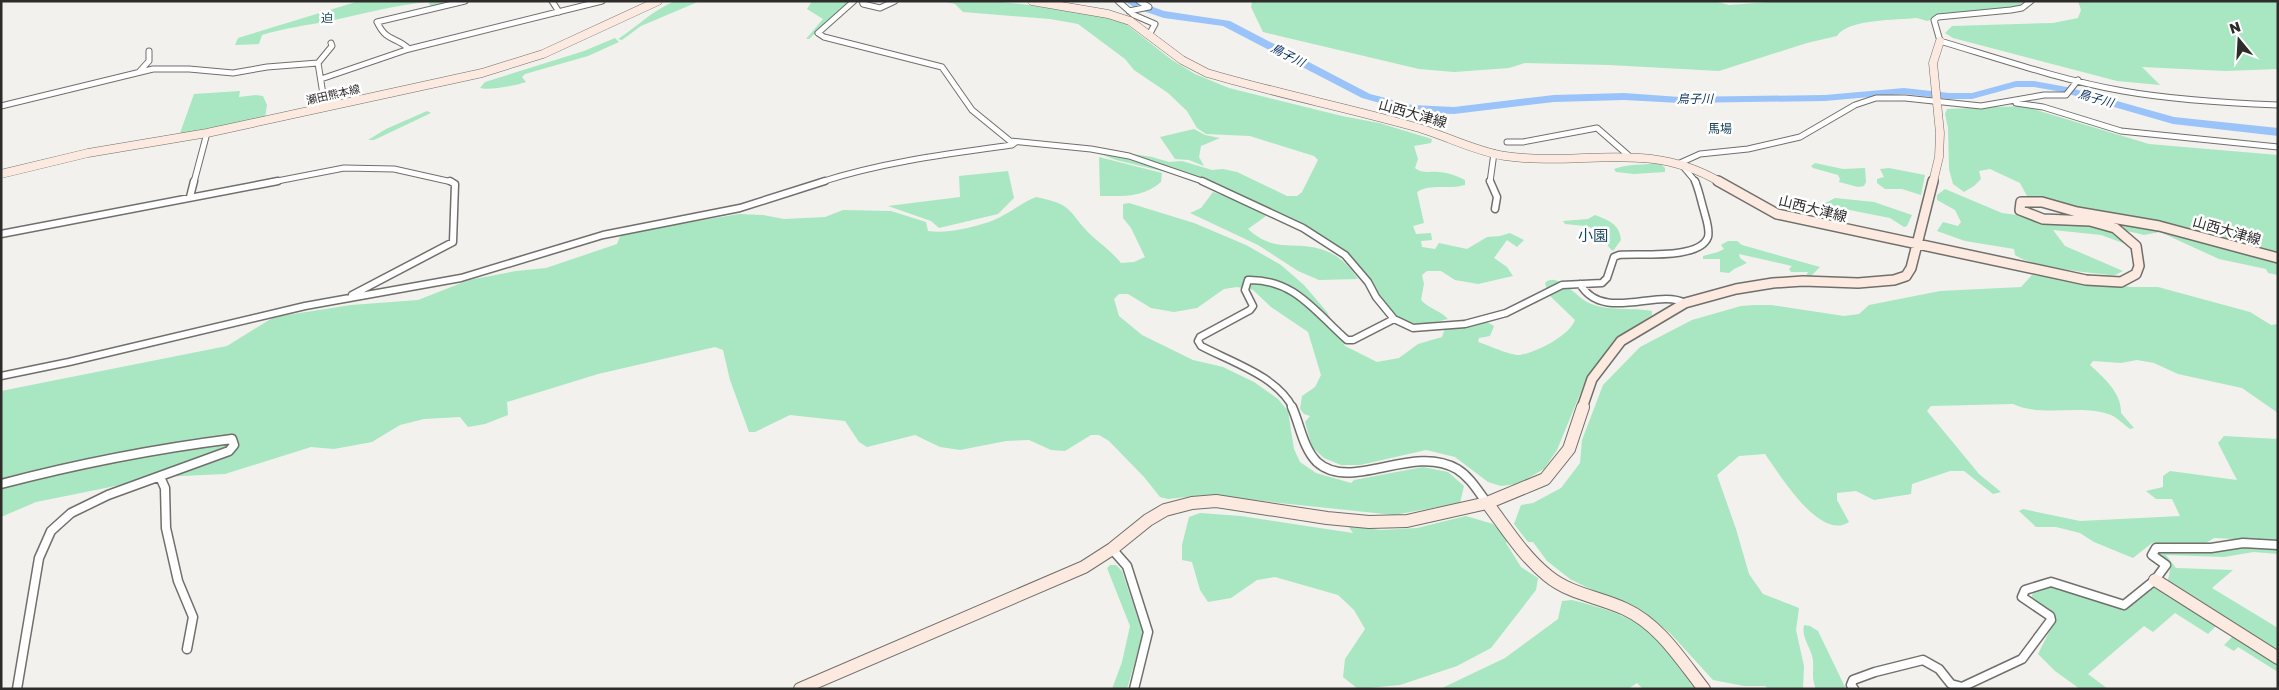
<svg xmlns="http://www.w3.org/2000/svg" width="2279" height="690" font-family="'Golos Text','Noto Sans JP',sans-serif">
  <rect width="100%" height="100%" fill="#f2f1ed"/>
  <!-- green -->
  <path fill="#a8e7c1" d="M359,1H455L431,6L428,2C395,5 362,14 330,21C307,25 285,28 262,35L259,44L235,45L238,38Z
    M675,1H700L641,26L622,40L618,39C638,26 653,10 675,1Z
    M812,1H850L809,39H806L823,19L807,9Z
    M941,1H993L1083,11L1122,21L1172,60L1195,74L1229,88L1342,116L1379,123L1432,139L1431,143L1414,146L1418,159L1415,168C1423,174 1428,171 1438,172C1447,172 1457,176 1465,180V185C1449,190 1431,183 1417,192L1424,223L1413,226L1416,234L1431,233L1432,240L1421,241L1422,247L1435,249L1439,243L1467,249L1487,237L1500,236L1510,233L1524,240L1517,247L1507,240L1494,258L1507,267L1513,276L1478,284L1455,280L1441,271H1427L1422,275L1424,284L1421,300C1429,309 1440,310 1448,319L1427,324L1409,323L1397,318L1379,296L1373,282L1364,274L1339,252L1278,213L1166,172L1116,160L1095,152L1102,149L1152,157L1169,162L1182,161L1212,170L1223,169L1237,172L1287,196H1297L1302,192L1318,160L1314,156L1250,136L1206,134L1197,128L1187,111L1168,93L1134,70L1125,59L1078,24L1050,19L963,12L955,4Z
    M1252,1H1714L1729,5L1782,1H2037L2020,4L2029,8L2021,11L2010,9L1940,17L1927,21L1917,18C1897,20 1847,19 1837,36L1807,43L1719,71L1609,65L1525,63L1509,68L1454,72L1419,69L1263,32L1251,7Z
    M2078,1H2278V69L2225,71L2142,67L2160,85L2117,81L1953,38L1945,33L1952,26L2053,23L2078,18L2081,10Z
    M615,38L619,42L588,56L525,74L522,77L526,82C518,85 488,91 480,88L485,82L584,51Z
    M240,91L239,97L256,95L263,96L267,105L265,118L179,136L194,94Z
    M2023,106L2149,144L2278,155V256L2028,198L2020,183L1990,169L1979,171L1981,179L1974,186L1964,192L1953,184L1949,169L1948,128L1945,114L1947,109Z
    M427,111L431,113L374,140H368L386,129Z
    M1194,129L1205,135L1220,138L1201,146L1199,157L1204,166L1189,160L1175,159L1160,137Z
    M1099,157L1162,173L1161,182C1143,198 1123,196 1100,196Z
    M1659,162L1665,168V172L1634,174L1616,172L1614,169C1629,163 1644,166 1659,162Z
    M1815,163L1843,169L1865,168L1866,182L1864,186L1858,187L1839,182L1840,179L1838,175L1813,168L1811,166Z
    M1889,168L1925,175L1921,195L1902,189H1885L1877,183V179L1884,177L1880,169Z
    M1008,171L1014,198L998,214L939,228L931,221L888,206L960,197L959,176Z
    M1945,189L2002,213L2025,216L2036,222L2090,223L2119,232L2131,246L2101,235L2053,230L2065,246L2123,271L2115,275H2109C2085,272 2034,268 2015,255L2014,249L1965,241L1937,231L1943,222L1958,226L1961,222L1955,210L1937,200V195Z
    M1213,192L1247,204L1266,216L1248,229C1276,255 1297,239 1326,251C1340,256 1350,267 1358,279L1319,280L1298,271L1258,245L1190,213L1201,208Z
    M1036,197C1076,205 1067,212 1092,236C1102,245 1112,252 1121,263L1134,262L1145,257L1131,228L1123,218V204L1129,203L1194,223L1246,245L1281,265L1304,285L1327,312L1345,346L1377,362L1399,358L1418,344L1442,337L1445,328L1482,319L1494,326L1490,336L1479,338L1478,342C1488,345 1511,356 1520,355C1537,352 1569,336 1575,320L1548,294L1545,283C1556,271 1575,295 1587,302C1606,312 1631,307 1652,311V315L1616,339L1587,377L1557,450L1544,469L1518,484L1501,486L1488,482L1455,457L1426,450L1360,465H1341L1324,458L1312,447L1305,422L1310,416L1304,414L1300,409L1302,396L1315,387L1321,375L1308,332L1271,307L1253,290L1237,287L1224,289L1197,308L1174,312L1151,308L1128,294H1119L1114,299L1119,316L1142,335L1193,360L1223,367L1254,382L1278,399L1288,411L1294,449L1300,462L1316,473L1351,483L1354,480L1423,467L1448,472L1464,486L1460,503L1394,515L1205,495L1168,499L1160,497L1144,477L1109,441L1099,435H1091L1065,451L1051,450L1029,440L1006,441L960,450L940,447L915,435L867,447L859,442L845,421L790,415L755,432H749L730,380L723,350L715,347L598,374L507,402L508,415L485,424L468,427L460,417L424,419L400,425L372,442L334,449L311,447L225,474L160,477L36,502L1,517V391L227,346L274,317L351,305L418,300L469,280L516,271L546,268L617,244L621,234L739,214L763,215L784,219L825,217L843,210L891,211L926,222L928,231C947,234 976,227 994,220C1009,214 1021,203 1036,197Z
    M1835,198L1874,202L1912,215L1907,226L1904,227L1890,218L1839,208L1826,210L1822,208L1825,203Z
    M1595,215C1609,220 1620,225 1621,240L1613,251C1605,245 1608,240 1603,235C1593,224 1578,226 1565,224L1563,221L1588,219Z
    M2106,220L2134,223L2278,259V275L2268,273L2266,269L2219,259L2160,232L2144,235L2123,230Z
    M1728,241H1737L1742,245L1820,267L1811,276H1806L1808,272H1791L1789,269L1792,266L1739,254L1740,258L1747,263L1734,269L1729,273L1720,272V259H1703V256L1718,252L1724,249L1721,245Z
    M2032,275L2131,287H2158L2250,312L2271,325L2278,324V413L2242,388L2178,374L2154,363L2137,360L2121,363L2093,361L2090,365C2103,377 2122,393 2121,413L2134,428L2130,429C2124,425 2118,418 2111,415C2082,403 2043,418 2013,404L1931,406L1927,411L1979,474L2001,492L1993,494L1964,471H1950L1912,484L1911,494L1874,500L1856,491L1837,493V500L1849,522C1820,542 1779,473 1765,454L1739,456L1717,475L1736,529L1749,574L1763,594L1799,608L1796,630L1804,666L1803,689H1769L1765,686H1744L1713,680L1670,633L1634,606L1596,592L1570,579L1547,561L1533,542H1528L1514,524L1521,505L1533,503L1561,488L1580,463L1582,440L1603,385L1640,347L1692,320L1741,306L1755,305H1771L1844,316L1859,314L1869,305L1940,291L2021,287Z
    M2224,436L2278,439V540L2272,541L2214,538L2206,543H2152L2133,558L2094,542L2080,533L2056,527H2036L2019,511L2023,509L2080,521L2180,516L2172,499H2156L2146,491L2163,487V476L2170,471L2237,480L2218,443Z
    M1200,513L1241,516L1353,533L1348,526L1381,530L1417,528L1466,516L1493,524L1508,540L1506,543L1521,567L1538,578L1536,590L1491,648L1457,666L1400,685L1358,689L1343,677L1345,659L1365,629L1354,610L1338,595L1275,577L1257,580L1231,598L1208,602L1200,590L1192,562L1182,560V545L1189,517Z
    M2248,545L2278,548V554L2254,552L2224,557L2166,555L2176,568L2233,570L2212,588L2278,628V650L2168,580L2171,565L2157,554L2158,551Z
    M1110,565H1116L1122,571L1143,634L1127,689H1112L1122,662L1130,626L1107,568Z
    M2051,586L2127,609L2154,588L2162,589L2217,625L2208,634L2175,613L2153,632L2144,626L2088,674L2108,689H2080L2055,671L2038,654L2056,618L2032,597L2033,592Z
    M1572,600C1603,608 1637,617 1660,641C1673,655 1682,674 1695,689H1643L1637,683L1628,689H1440L1505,658L1558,619L1562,601Z
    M1804,625L1810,626L1818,631L1846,689H1816C1811,676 1814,673 1813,661C1812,648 1801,639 1804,625Z
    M2234,635L2278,663V672L2238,647L2234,651L2224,645Z"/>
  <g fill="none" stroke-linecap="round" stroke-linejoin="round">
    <!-- river -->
    <path fill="#9ac3f9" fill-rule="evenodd" d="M1124,1H1137L1164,11L1230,21L1370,94L1412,105L1454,107L1554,95L1624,93L1680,97L1825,95L1904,88L1949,93H1972L2016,81H2034L2067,87L2174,117L2278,128V136L2173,124L2062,92L2034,87H2016L1972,99H1949L1904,94L1825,101L1680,103L1624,100L1554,102L1454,114L1412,112L1362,98L1223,26L1164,18L1137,9Z"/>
    <defs>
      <path id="street-far2" d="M552,1L559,12
        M854,1L818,33L824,37L942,67L972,110L1010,141L1091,149L1129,156L1205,182
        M862,1L863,4L880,8L895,1
        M1118,1L1134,15L1155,24L1149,35
        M2031,1L2022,8L2011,10L1938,17L1934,20L1940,41C2000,59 2061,80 2123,91C2174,100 2226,103 2278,105
        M1129,11L1149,7L1139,1
        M409,49C396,36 387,43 377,22L465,1
        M318,63L332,46L331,43
        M139,72L149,61V51
        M321,79L409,49L602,1
        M2016,103L2043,107L2121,131L2278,147
        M1,106L153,69H189L233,73L267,67L318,63L325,107
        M1507,142H1523L1597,128L1628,155
        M194,182L207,133
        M272,182L344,168L394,169L452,182
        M821,182C883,162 947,154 1012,145L1016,142
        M1490,182L1494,153
        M1696,182L1680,163L1700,154L1748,149L1800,137L1855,105L1876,98H1905L1981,106L2044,95H2066L2078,80"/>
      <path id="street-far1" d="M1202,181L1303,228L1345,255L1368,282L1376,297L1394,319L1413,328L1465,324L1506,313L1562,285L1602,283L1607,278L1614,257L1619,255C1638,253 1700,260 1708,237C1710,229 1706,219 1704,211C1701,201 1699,190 1695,181
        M1490,181L1497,197L1495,209
        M190,197L194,181
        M1,234L278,181
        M1580,284C1603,323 1658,288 1685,303
        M352,295L453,242L455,184L450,181
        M1,376L69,362L305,306L461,278L603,235L740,208L825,181
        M1293,408C1277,376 1231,362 1201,346L1198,341L1200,337L1250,310L1253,306L1245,290L1248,280C1295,279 1315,312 1347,340H1353L1394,319"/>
      <path id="street" d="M1292,407C1300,425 1303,448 1317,462C1351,493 1412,443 1457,469C1470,477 1478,491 1487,503
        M160,477L165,488L166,528L178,581L193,617L187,649
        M1,484C77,464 154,449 232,439L234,445L229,451L108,495L71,513L51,531L39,558L17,689
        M1112,549L1127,566L1148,632L1134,689
        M1854,689L1851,685L1853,680L1875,672L1923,660L1939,669L1951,684L1962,687L2022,659L2051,620L2050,616L2022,597L2025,590L2051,582L2124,605L2155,580L2166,565L2152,555L2156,548H2211L2243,543L2278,545"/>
      <path id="secondary-far2" d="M1032,1L1108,14L1130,21L1182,60L1207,73C1275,93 1344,107 1412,126C1443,134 1473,151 1505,156C1582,167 1647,139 1720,182
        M1,174L88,153L207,133L482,73L543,54L658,1
        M1933,182L1939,157L1940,133L1933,63L1940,41"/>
      <path id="secondary-far1" d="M1718,181L1777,214L2086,280L2121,282L2136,274L2139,266L2136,246L2115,228L2090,221L2043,219L2020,210L2021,202H2042L2077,212L2159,226L2278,258
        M1582,408L1592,379L1621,341L1685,303L1736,289L1773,283L1803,281L1858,283L1894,280L1906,276L1911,268L1933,181"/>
      <path id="secondary" d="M1487,503C1506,528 1523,556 1548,576C1570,594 1599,597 1625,609C1660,625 1681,660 1704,689
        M2155,580L2278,658
        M800,689L1084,567L1112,549L1148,520L1165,510L1192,503L1216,501L1327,518L1369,522L1407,521L1487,503L1545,479L1569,449L1583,407"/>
    </defs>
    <!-- street-far2 casing -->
    <use href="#street-far2" stroke="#706f6b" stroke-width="7"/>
    <!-- street-far1 casing -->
    <use href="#street-far1" stroke="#706f6b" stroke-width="9"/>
    <!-- street casing -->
    <use href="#street" stroke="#706f6b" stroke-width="11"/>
    <!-- secondary-far2 casing -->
    <use href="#secondary-far2" stroke="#706f6b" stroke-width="9"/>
    <!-- secondary-far1 casing -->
    <use href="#secondary-far1" stroke="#706f6b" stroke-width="12"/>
    <!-- secondary casing -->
    <use href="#secondary" stroke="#706f6b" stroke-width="14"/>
    <!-- street-far2 -->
    <use href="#street-far2" stroke="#fff" stroke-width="5"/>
    <!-- street-far1 -->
    <use href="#street-far1" stroke="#fff" stroke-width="6"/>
    <!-- street -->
    <use href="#street" stroke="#fff" stroke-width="8"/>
    <!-- secondary-far2 -->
    <use href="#secondary-far2" stroke="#fce9df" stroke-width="8"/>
    <!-- secondary-far1 -->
    <use href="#secondary-far1" stroke="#fce9df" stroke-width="9"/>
    <!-- secondary -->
    <use href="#secondary" stroke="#fce9df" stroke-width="12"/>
  </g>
  <g text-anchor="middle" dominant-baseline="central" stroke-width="5" stroke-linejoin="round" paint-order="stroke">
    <!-- far-street labels -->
    <g font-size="11" fill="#2d2c2b" stroke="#fff">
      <text transform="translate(333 94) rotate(-13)">瀬田熊本線</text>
    </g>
    <!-- far-neighbourhood labels -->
    <g font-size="12" fill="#164559" stroke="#fff">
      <text x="327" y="17">迫</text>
      <text x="1720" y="128">馬場</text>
    </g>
    <!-- far-water labels -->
    <g font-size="12" font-style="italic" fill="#0d3565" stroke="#fff">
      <text transform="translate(1288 55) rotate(27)">鳥子川</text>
      <text x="1695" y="98">鳥子川</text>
      <text transform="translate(2096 98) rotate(16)">鳥子川</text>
    </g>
    <!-- street labels -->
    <g font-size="14" fill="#2d2c2b" stroke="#fff">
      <text transform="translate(1413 113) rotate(16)">山西大津線</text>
      <text transform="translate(1813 208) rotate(14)">山西大津線</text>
      <text transform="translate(2227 230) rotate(16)">山西大津線</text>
    </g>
    <!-- neighbourhood labels -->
    <g font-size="15" fill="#164559" stroke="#fff">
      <text x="1593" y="235">小園</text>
    </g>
  </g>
  <!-- border -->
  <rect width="2279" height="690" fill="none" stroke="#2d2c2b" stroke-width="5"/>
  <!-- north arrow -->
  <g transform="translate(2239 40) rotate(342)" stroke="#ffffff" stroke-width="4" paint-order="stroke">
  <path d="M0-4L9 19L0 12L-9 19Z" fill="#2d2c2b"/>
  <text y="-8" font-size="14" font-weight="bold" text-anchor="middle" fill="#2d2c2b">N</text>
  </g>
</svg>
